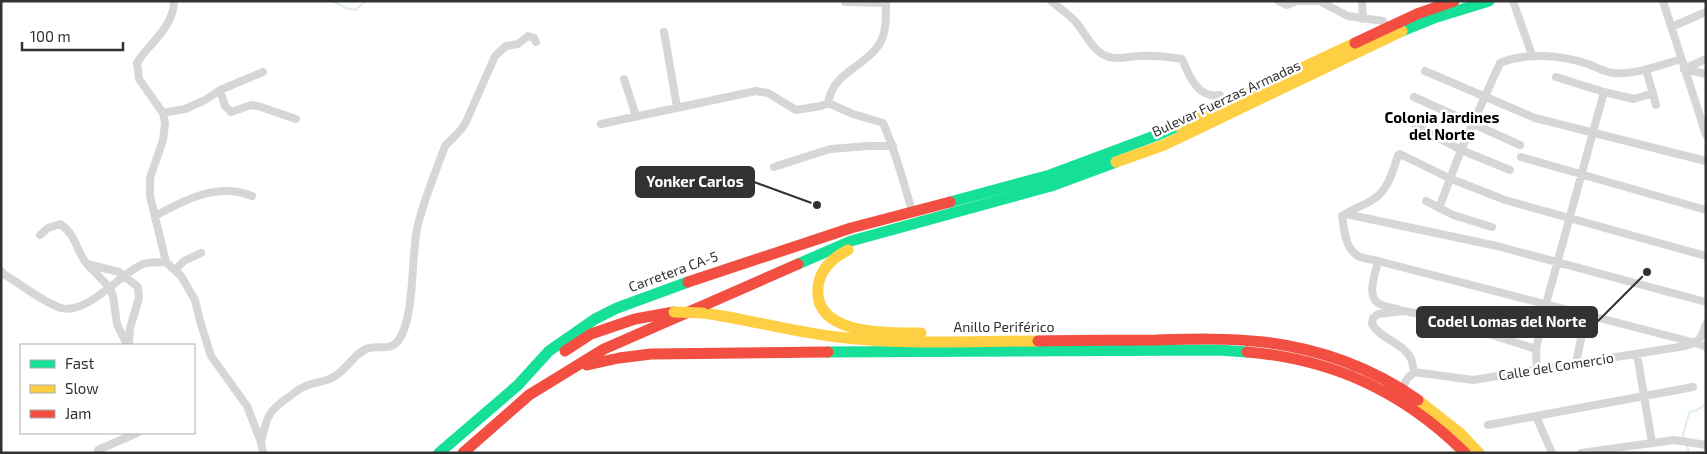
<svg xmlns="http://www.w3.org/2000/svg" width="1707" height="454" font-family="'Exo 2',sans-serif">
  <rect width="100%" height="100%" fill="#fff"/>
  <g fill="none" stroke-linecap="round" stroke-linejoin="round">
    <!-- stream -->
    <path stroke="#dbeef4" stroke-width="2" d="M332,1L346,8L356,10L365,1
      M1684,439L1683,435L1689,413L1699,409L1706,404
      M1687,445L1689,453"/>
    <!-- street -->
    <path stroke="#d6d6d6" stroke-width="8" d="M174,1C174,24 154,40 141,57L137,63L139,79L163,113L165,124L163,140L150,178V196L166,262L181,276L195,300L200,321L211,356L247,406L261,442L263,453
      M1051,1C1060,8 1068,14 1075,21C1085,32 1093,53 1109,57C1119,60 1130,56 1140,56C1154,55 1168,57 1182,59C1189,76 1198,99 1220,95L1225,103
      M1278,1L1287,5L1297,1
      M1299,1H1319L1348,16L1383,21L1388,28
      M1362,1L1363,19
      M1513,1L1532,55
      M1663,1L1706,135
      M845,2L886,3
      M1671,27L1706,12
      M664,32L677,107
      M1646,69L1656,105
      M1684,69L1706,59
      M1684,69L1706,74
      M1425,71L1535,118L1706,161
      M624,79L636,116
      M220,90L225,106L231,112L251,105L258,106L296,119
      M1604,92L1634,99L1653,93
      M1414,97L1520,145
      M828,103L853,114L883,123C896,152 903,181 912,211
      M828,103C833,72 863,68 878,46C887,34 886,16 886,1
      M163,113L185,109L205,100L220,90L263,72
      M601,124L756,91L768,93L796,110L821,106L828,103
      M1416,126L1461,150L1510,170
      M1521,157L1706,210
      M774,167L830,149L869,146H893
      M1426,201L1453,215L1492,227
      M1439,208L1461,150L1500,63C1527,52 1561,55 1588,64C1596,67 1604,72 1613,73C1634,75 1661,65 1681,59
      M155,216C184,200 218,182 252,196
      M1342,216C1351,210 1358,207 1367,203C1387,194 1392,175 1398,155L1400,154L1449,178L1505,200L1706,256
      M1342,216L1346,214L1497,246L1706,302
      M1342,216C1344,229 1345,248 1358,256C1363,259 1372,259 1378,261C1376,272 1366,296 1378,303C1384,307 1392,308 1398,309
      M40,235L48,228L60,224C76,234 76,251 87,264L119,272L138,287L139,298L130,328L129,345
      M1378,261L1696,343L1706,347
      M87,264L110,288L113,296L117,324L127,345
      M175,270L184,261L201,253
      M1,271L5,275C19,283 46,304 61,308C88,315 119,274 143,264C150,262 159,262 166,262
      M1637,354L1652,443
      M1576,363L1586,314
      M1537,369L1536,349L1546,304L1604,92L1556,77
      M1414,372C1413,368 1413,361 1410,357C1402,342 1380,339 1372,324L1373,318L1378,314L1404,311L1435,317L1536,349
      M1402,389L1407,379L1414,372L1473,380L1685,346C1700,342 1701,339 1706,324
      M1536,416L1693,387
      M1488,425L1536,416L1552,453
      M261,442C267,416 268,411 290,396C295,392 300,388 306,386C315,382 327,382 335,376C347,369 353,355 366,349C377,344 389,352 398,341C415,319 411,258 417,229C423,201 435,174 445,146C452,138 461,132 466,122L495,56L506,46L518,44L528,36L534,38L536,42
      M97,453L98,450L137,433
      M1581,453L1674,440L1706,445"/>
    <!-- fast -->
    <path stroke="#16e098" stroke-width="11" d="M1402,31L1437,17L1489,1
      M950,202L1050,175L1160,134L1178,126
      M798,264L851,241L1051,186L1116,162
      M828,352L1218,350L1247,352
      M439,453L518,385L549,351L595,319L617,308L688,282"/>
    <!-- slow -->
    <path stroke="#ffcf43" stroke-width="11" d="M1178,126L1355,43
      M1116,162L1164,145L1402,31
      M848,250C832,258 820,269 818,287C813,336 889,333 921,333
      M703,313C748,319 792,332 837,337C904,345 971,341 1038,341
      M1418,400L1460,433L1479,453"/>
    <!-- jam -->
    <path stroke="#f24e42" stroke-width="11" d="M1355,43L1417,14L1454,1
      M688,282L851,228L950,202
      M1038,341C1078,340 1117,340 1156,340C1192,339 1228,338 1263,342C1318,348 1373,368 1418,400
      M565,351L591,334L635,319L674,312
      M1247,352C1333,359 1404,392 1465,453
      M587,365L619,358L651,354L828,352
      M463,453L529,395L604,349L798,264"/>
    <!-- slow-bridge -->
    <path stroke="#ffcf43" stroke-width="11" d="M674,312L703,313"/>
  </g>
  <g text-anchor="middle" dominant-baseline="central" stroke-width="5" stroke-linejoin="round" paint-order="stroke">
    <!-- street labels -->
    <g font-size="14" fill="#323232" stroke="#fff">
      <text transform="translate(1226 98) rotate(-25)">Bulevar Fuerzas Armadas</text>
      <text transform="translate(673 271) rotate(-20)">Carretera CA-5</text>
      <text x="1004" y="326">Anillo Periférico</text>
      <text transform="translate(1556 366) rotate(-9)">Calle del Comercio</text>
    </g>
    <!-- neighbourhood labels -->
    <g font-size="15" font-weight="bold" fill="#000" stroke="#fff">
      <text x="1442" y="117">Colonia Jardines<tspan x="1442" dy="17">del Norte</tspan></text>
    </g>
  </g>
  <!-- callouts -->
  <path fill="none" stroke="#323232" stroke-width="2" d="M817 205L754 182M1647 272L1597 322"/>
  <g fill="#323232" stroke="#fff" stroke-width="2">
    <circle cx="817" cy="205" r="5"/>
    <circle cx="1647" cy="272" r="5"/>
  </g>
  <g fill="#323232" stroke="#323232" stroke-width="2">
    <rect x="636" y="167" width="118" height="30" rx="5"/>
    <rect x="1417" y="307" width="180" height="30" rx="5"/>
  </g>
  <g font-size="15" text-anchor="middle" font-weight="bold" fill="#fff">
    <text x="695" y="187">Yonker Carlos</text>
    <text x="1507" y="327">Codel Lomas del Norte</text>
  </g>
  <!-- border -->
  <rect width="1707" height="454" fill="none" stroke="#323232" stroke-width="5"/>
  <!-- legend -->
  <rect x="20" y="344" width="175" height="90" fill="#ffffff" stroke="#adadad"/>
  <rect x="30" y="360" width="25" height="8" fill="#16e098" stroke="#adadad"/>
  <text x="65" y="369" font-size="15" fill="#323232">Fast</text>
  <rect x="30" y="385" width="25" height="8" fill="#ffcf43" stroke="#adadad"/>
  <text x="65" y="394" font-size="15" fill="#323232">Slow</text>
  <rect x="30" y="410" width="25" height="8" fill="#f24e42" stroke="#adadad"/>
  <text x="65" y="419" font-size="15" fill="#323232">Jam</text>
  <!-- scale -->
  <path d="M22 42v8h101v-8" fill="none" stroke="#323232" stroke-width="2.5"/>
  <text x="30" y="42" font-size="15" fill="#323232" stroke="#ffffff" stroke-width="4" paint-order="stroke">100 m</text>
</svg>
